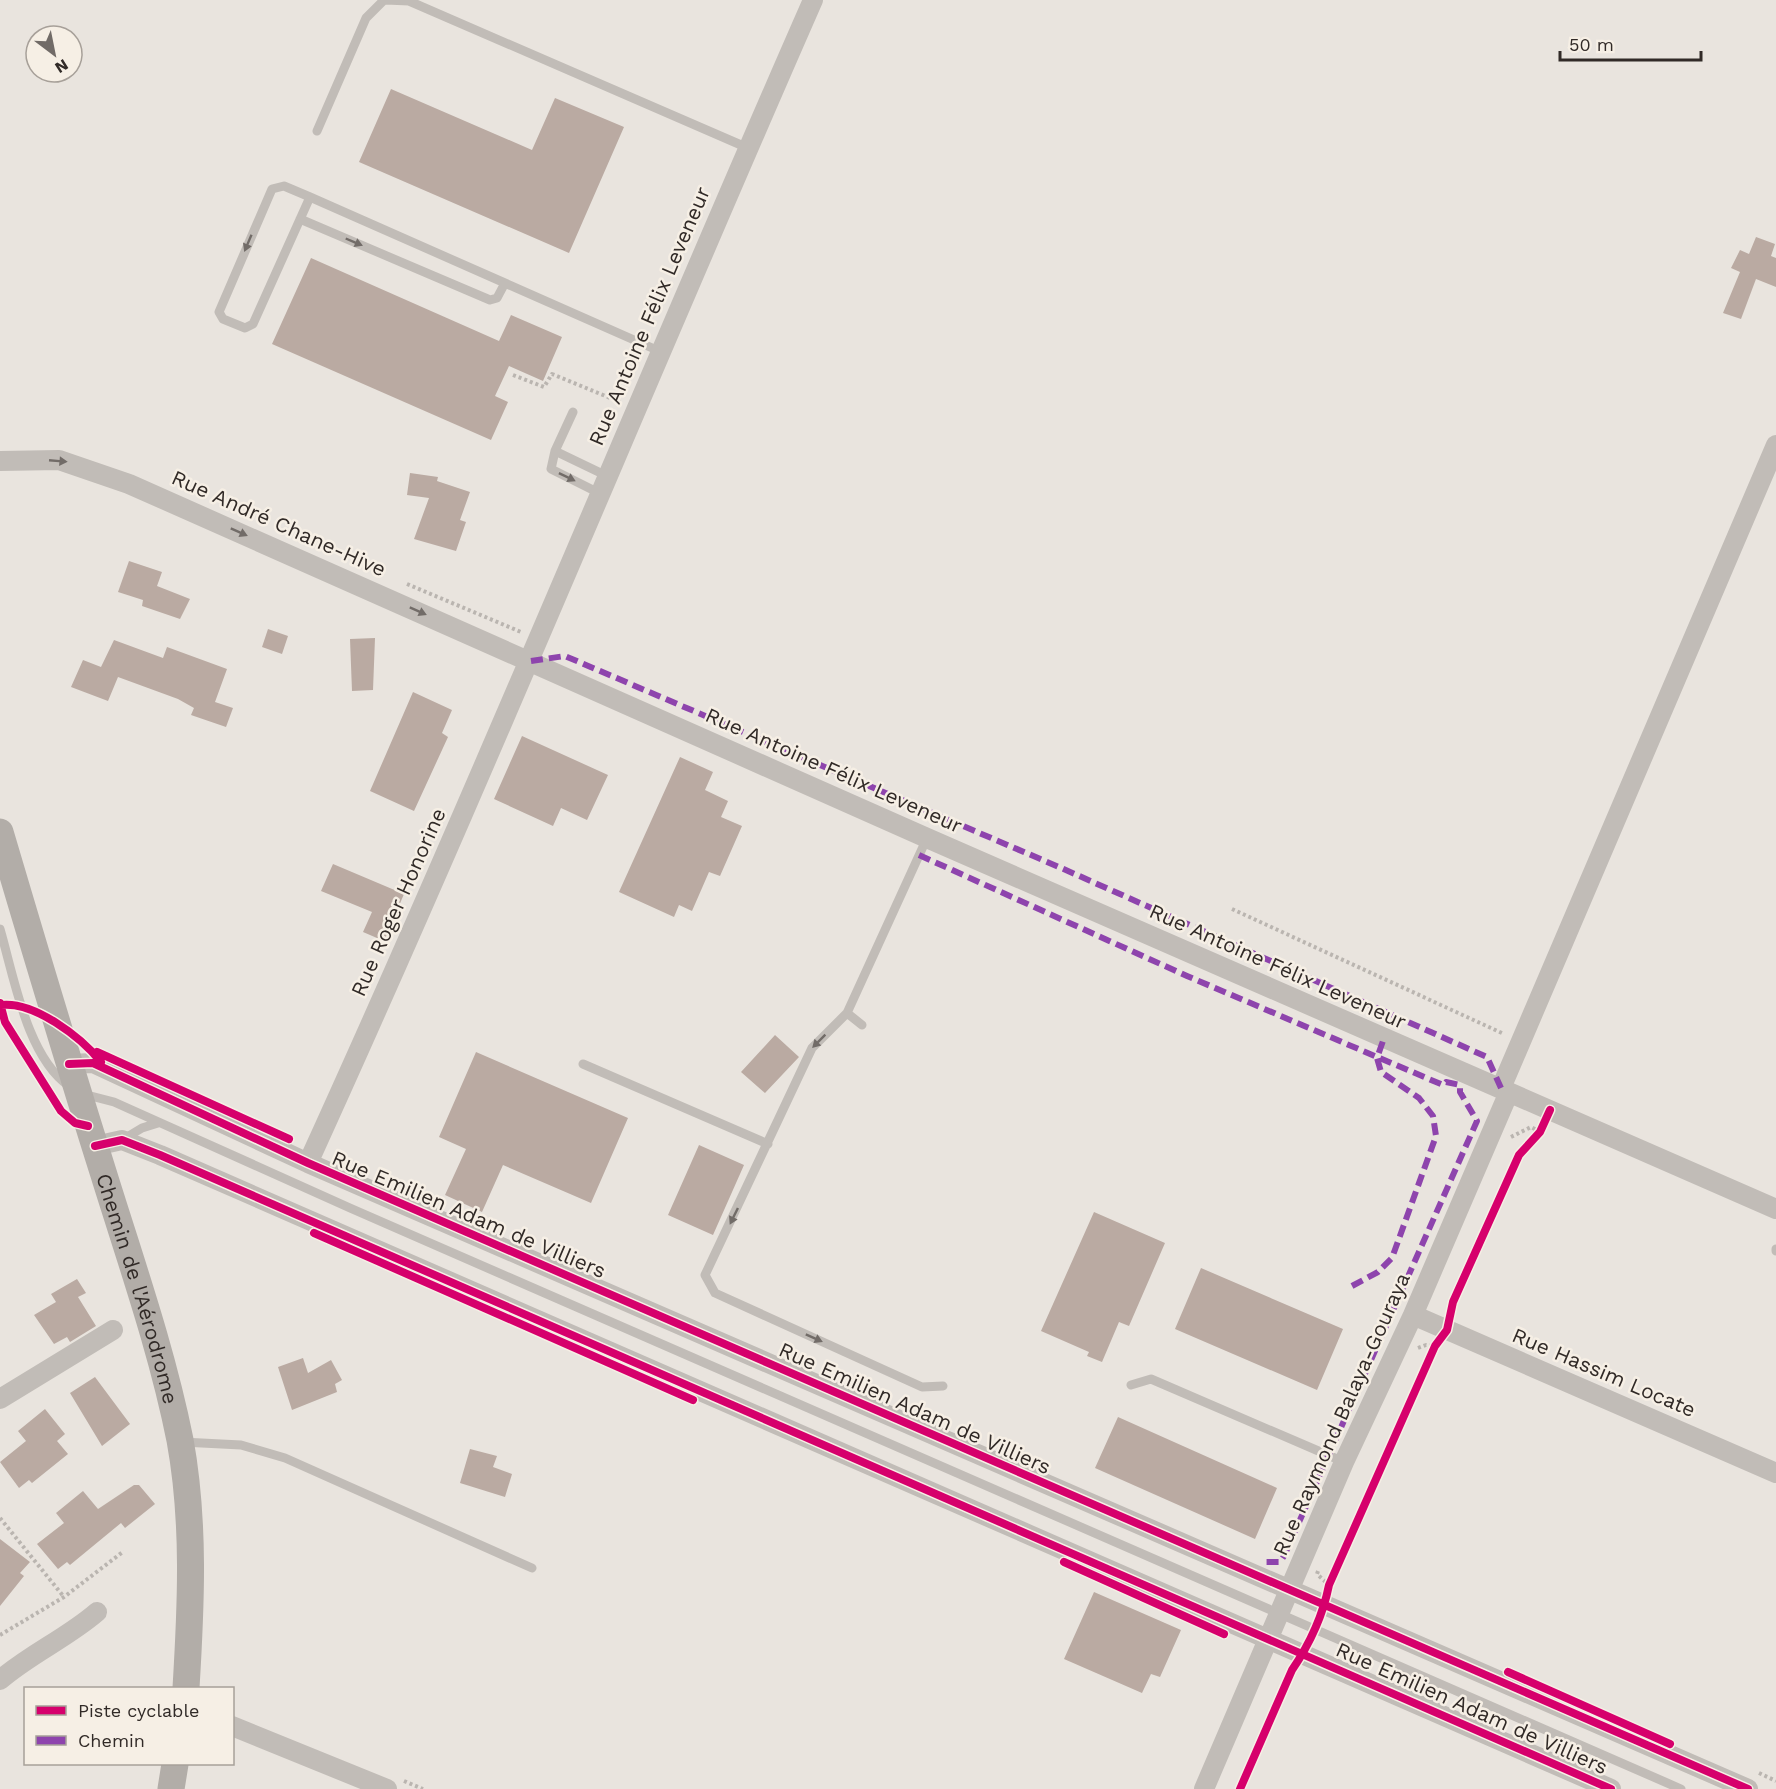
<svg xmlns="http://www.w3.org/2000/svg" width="1776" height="1789" font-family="'Work Sans',sans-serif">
  <rect width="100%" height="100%" fill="#e9e4de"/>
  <!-- building -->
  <path fill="#baaaa2" d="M391,89L532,150L555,98L624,127L569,253L359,162Z
    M1756,237L1775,244L1771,256L1776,258V287L1756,279L1741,319L1723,313L1740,272L1731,268L1740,250L1749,254Z
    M311,258L499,341L511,315L562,337L543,381L509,366L495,396L508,402L491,440L272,344Z
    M410,473L438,477L437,481L470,492L460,520L466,522L456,551L414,539L429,498L407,495Z
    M129,561L162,572L157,586L190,599L180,619L142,606L143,600L118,592Z
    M268,629L288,636L282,654L262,647Z
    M375,638L373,690L352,691L350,639Z
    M114,640L163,658L167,647L227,669L215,702L233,708L226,727L191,715L194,708L178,699L118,677L108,701L71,687L83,660L101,667Z
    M413,692L452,710L442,733L448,737L414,811L370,791Z
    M522,736L608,775L587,820L561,808L553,826L494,799Z
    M680,757L713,772L705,790L728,801L721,817L742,826L720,876L709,872L692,911L679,905L674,917L619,892Z
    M333,864L404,894L384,941L363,932L372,912L321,891Z
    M775,1035L799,1057L765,1093L741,1072Z
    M476,1052L628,1118L591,1203L503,1165L482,1212L445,1195L466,1149L439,1137Z
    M699,1145L744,1165L713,1235L668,1215Z
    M1094,1212L1165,1243L1129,1326L1119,1322L1102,1362L1087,1356L1089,1352L1041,1331Z
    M1201,1268L1343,1329L1317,1390L1175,1329Z
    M77,1279L86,1293L78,1297L96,1326L70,1342L67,1337L54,1344L34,1315L56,1302L51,1294Z
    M303,1358L308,1373L331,1360L342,1380L335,1384L337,1392L292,1410L278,1367Z
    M95,1377L130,1424L102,1446L70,1393Z
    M45,1409L65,1434L57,1441L68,1454L32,1483L29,1480L19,1488L0,1462L26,1441L18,1431Z
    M1118,1417L1277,1488L1255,1539L1095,1468Z
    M470,1449L497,1456L493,1467L512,1474L505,1497L460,1483Z
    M134,1485H139L155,1504L125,1528L121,1523L70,1565L67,1562L58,1569L37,1544L64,1523L56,1513L83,1491L98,1509Z
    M0,1539L30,1562L20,1573L24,1576L0,1606Z
    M1094,1592L1181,1630L1160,1677L1151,1674L1142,1693L1064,1659Z"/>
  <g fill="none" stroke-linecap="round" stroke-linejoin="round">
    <!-- path -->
    <path stroke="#bab5b0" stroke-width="4" stroke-dasharray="3 3" stroke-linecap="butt" d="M513,375L544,387L552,374L620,402
      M407,584L521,632
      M1232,909L1504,1034
      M1511,1137L1531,1127L1540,1132
      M1418,1348L1426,1345L1433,1346
      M0,1518L64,1597
      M1318,1571L1317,1574L1329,1585
      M0,1635L64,1597L124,1551
      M1759,1773L1776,1781
      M404,1781L423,1789"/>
    <!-- service -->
    <path stroke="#c1bcb7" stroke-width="9" d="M386,0L409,1L748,148
      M317,131L366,18L384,0
      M310,197L253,324L245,328L223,319L219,312L272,189L284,186L310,197L659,351
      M300,219L490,300L497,298L505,283
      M573,412L555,451L551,469L599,493
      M555,451L607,476
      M0,929C14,977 27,1057 69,1086
      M847,1013L927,838
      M862,1025L847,1013L812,1048L705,1275L715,1293L922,1387L943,1386
      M583,1064L768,1144
      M83,1094L114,1102L350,1208L1681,1789
      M122,1140L142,1128L158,1123
      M1776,1249V1251
      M1131,1385L1151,1379L1344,1462
      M182,1442L241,1445L285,1458L532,1568"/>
    <!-- minor -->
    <path stroke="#c1bcb7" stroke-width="20" d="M0,461L59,460L129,484L927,838L1776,1209
      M69,1064L93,1063L308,1163L1748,1789
      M1501,1088L1776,445
      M95,1146L122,1140L160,1155L1611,1789
      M308,1163C483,779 643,387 813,0
      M1413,1315L1776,1473
      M0,1399L113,1330
      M0,1680C30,1654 67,1638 97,1612
      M232,1726L387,1789
      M1204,1789L1344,1462L1413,1315L1509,1092"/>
    <!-- secondary -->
    <g stroke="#b2ada8" stroke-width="27">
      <path id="s1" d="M0,832C34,947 68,1061 104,1175C131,1262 162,1350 180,1440C195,1522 191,1606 186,1688"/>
      <path d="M171,1789L175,1764"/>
    </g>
    <!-- quiet -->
    <path stroke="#8e44ad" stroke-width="6" stroke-dasharray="12 6" stroke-linecap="butt" d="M531,661L565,656L1059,867L1487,1057L1501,1088
      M919,855L1187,976L1443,1085L1446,1082L1460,1085V1092L1477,1121L1284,1556L1280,1562H1263
      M1352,1286L1378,1272L1392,1258L1436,1136L1433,1116L1419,1098L1381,1072L1377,1058L1384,1038"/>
    <defs>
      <path id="cycleway" d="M0,1003L5,1022L61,1111L75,1123L88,1126
        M1,1005C34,1001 81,1037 101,1062
        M97,1052L289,1139
        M69,1064L93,1063L308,1163L1748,1789
        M95,1146L122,1140L160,1155L1611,1789
        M314,1233L693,1400
        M1064,1562L1224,1634
        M1508,1672L1670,1744
        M1240,1789L1292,1670C1309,1645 1323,1615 1329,1585L1435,1346L1447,1330L1453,1302L1519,1155L1540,1132L1550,1110"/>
    </defs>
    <!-- cycleway casing -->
    <use href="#cycleway" stroke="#f6efe5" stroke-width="11"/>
    <!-- cycleway -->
    <use href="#cycleway" stroke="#d6006c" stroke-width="8"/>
  </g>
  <!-- one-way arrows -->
  <defs><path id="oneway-solid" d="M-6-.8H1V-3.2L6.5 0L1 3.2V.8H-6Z" transform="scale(1.5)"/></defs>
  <g fill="#726c68">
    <use href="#oneway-solid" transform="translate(354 242) rotate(23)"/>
    <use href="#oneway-solid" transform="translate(248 243) rotate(113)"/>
    <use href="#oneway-solid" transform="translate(58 461) rotate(5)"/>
    <use href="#oneway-solid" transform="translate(567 477) rotate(26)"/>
    <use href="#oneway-solid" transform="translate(239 532) rotate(24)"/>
    <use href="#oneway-solid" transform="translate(418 611) rotate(24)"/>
    <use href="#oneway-solid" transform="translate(819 1041) rotate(135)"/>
    <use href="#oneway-solid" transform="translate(734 1216) rotate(116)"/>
    <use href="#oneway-solid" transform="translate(814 1338) rotate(24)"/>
  </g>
  <g text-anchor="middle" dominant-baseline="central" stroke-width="5" stroke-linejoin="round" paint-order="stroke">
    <!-- street labels -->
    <g font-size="21" fill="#312a27" stroke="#f6efe5">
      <text transform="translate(649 316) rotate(-67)">Rue Antoine Félix Leveneur</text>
      <text transform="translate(279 523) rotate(24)">Rue André Chane-Hive</text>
      <text transform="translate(834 770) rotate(24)">Rue Antoine Félix Leveneur</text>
      <text transform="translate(398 902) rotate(-66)">Rue Roger Honorine</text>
      <text transform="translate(1278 966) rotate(24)">Rue Antoine Félix Leveneur</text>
      <text transform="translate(469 1214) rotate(23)">Rue Emilien Adam de Villiers</text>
      <text stroke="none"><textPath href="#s1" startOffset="477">Chemin de l'Aérodrome</textPath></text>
      <text transform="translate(1604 1372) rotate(23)">Rue Hassim Locate</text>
      <text transform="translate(915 1408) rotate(24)">Rue Emilien Adam de Villiers</text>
      <text transform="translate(1341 1414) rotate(-66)">Rue Raymond Balaya-Gouraya</text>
      <text transform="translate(1472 1708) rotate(24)">Rue Emilien Adam de Villiers</text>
    </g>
  </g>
  <!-- legend -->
  <rect x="24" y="1687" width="210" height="78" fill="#f6efe5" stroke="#a7a099" stroke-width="1.5"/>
  <rect x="36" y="1706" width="30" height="9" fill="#d6006c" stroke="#a7a099" stroke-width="1.5"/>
  <text x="78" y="1717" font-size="18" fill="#312a27">Piste cyclable</text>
  <rect x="36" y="1736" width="30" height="9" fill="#8e44ad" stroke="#a7a099" stroke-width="1.5"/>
  <text x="78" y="1747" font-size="18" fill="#312a27">Chemin</text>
  <!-- north arrow -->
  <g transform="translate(54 54) rotate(148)"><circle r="28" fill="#f6efe5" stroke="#a7a099" stroke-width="1.5"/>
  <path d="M0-4.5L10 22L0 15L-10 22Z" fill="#716b67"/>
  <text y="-9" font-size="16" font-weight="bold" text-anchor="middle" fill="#312a27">N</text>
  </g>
  <!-- scale -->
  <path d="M1560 51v9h141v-9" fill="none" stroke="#312a27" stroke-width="3"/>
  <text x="1569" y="51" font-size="18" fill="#312a27" stroke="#f6efe5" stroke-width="4.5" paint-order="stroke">50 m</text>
</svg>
